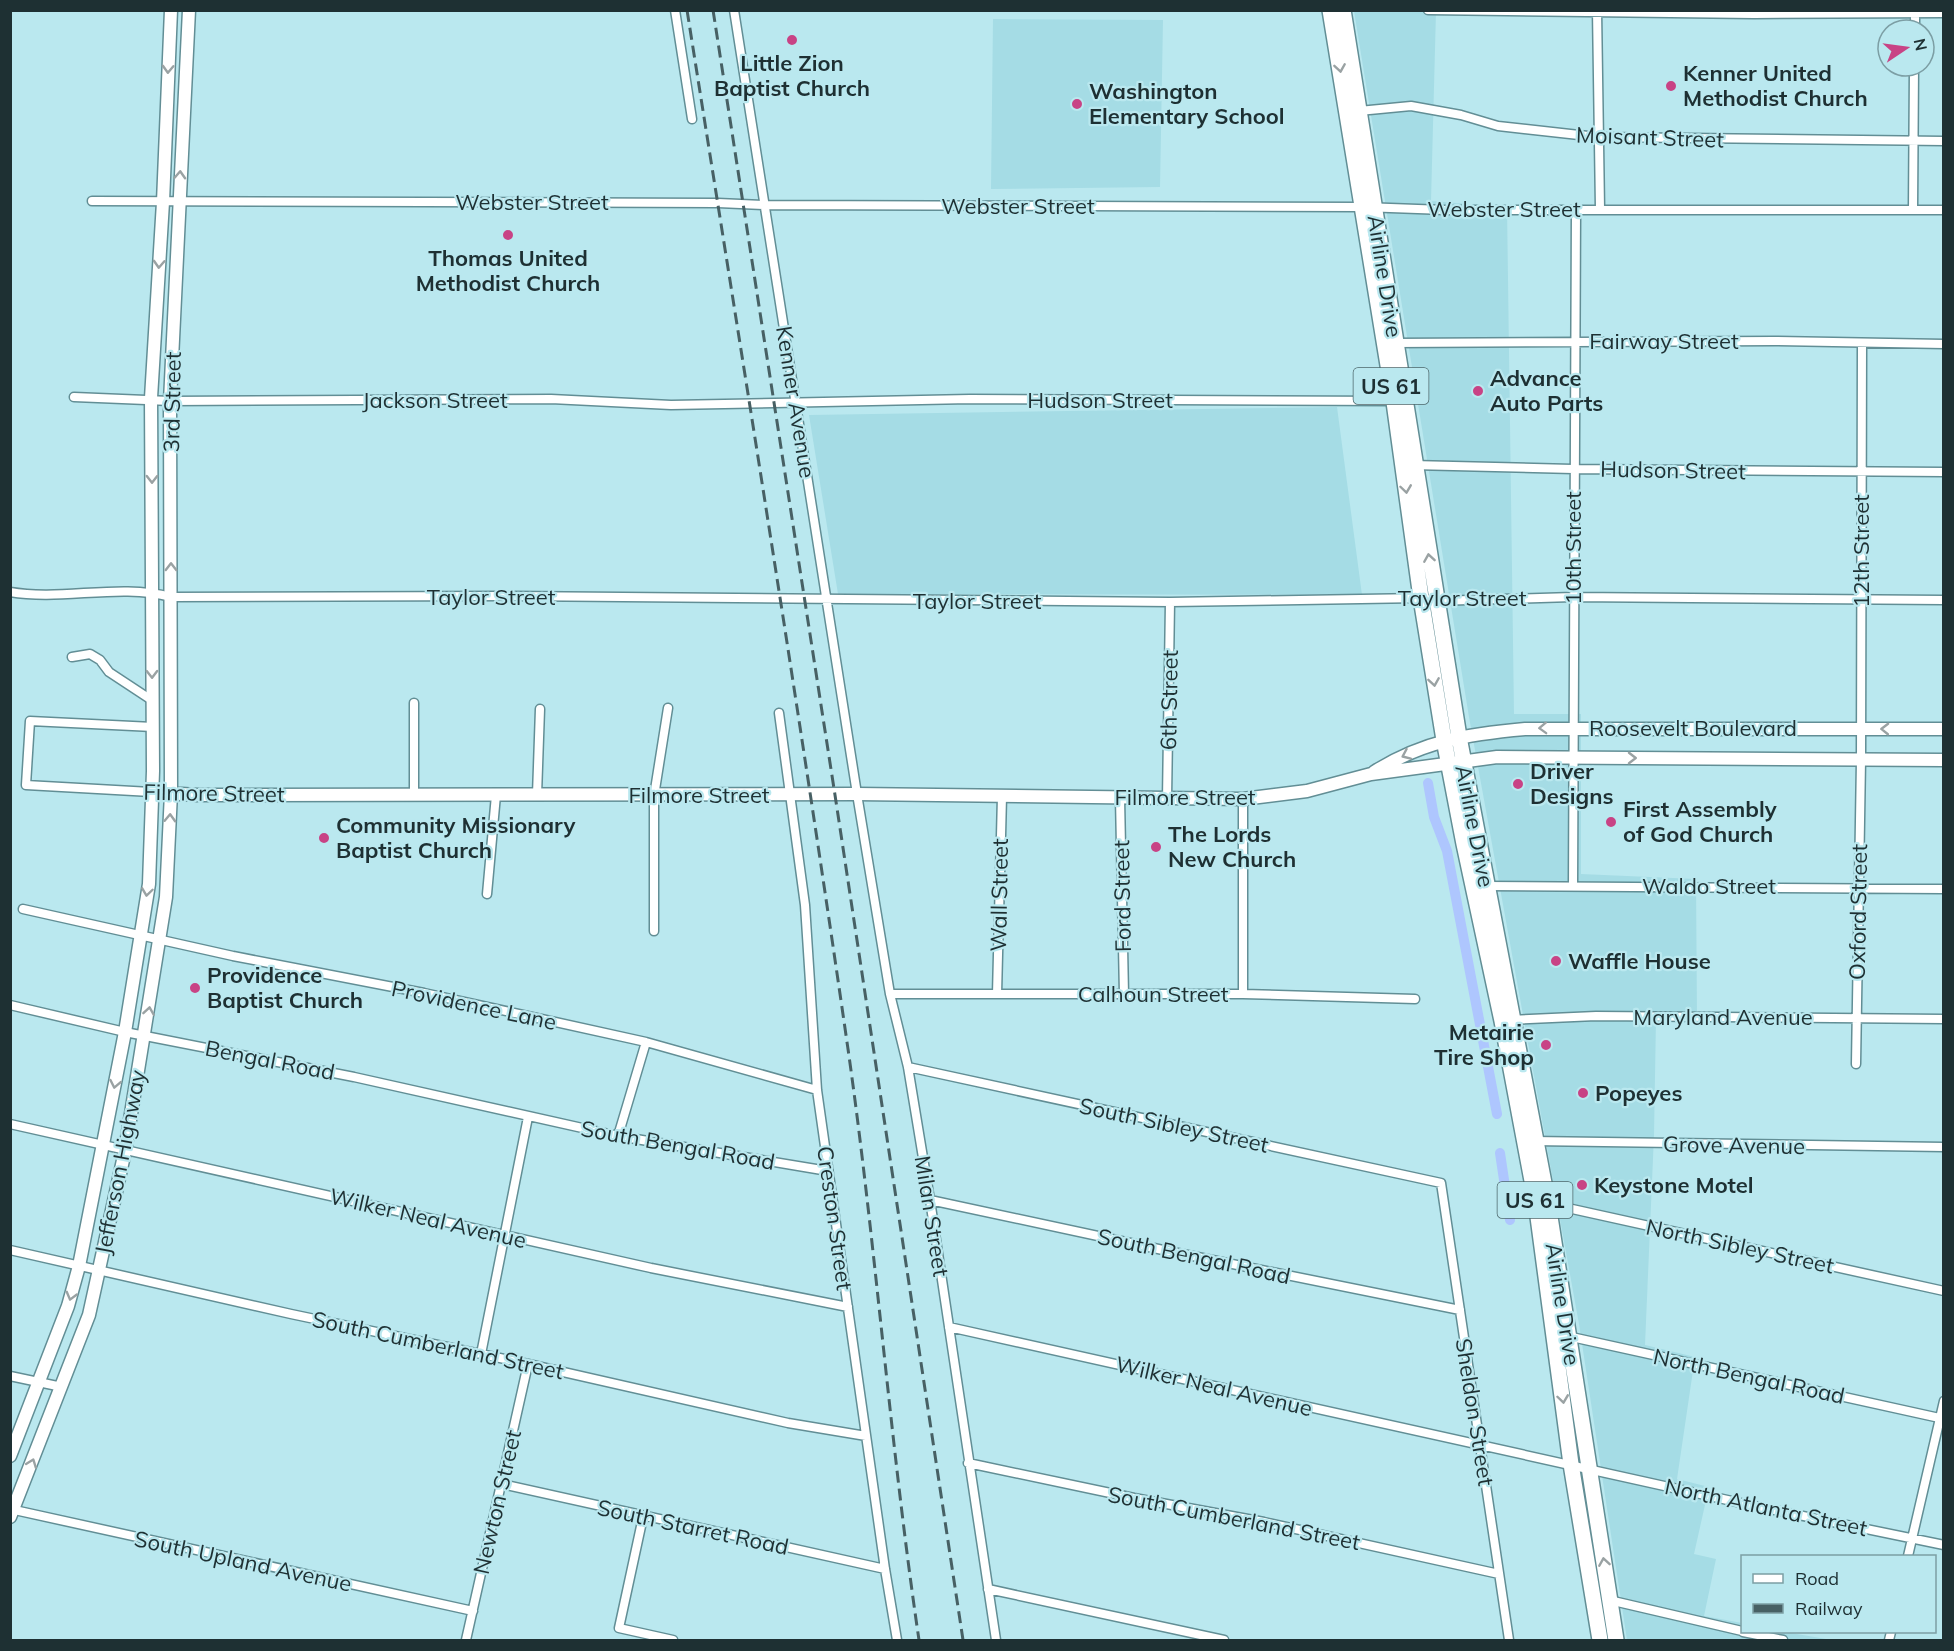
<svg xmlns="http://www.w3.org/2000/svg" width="1954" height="1651" font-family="Mulish,sans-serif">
  <rect width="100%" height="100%" fill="#bae8ef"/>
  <!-- built -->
  <path fill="#a5dce5" d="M1354,11H1436L1431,201L1507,207L1514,714H1581V874L1696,879L1697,1018H1656L1654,1135L1645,1345L1695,1357L1677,1479L1709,1487L1694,1554L1716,1559L1704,1616L1742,1623V1632H1785L1832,1640H1627L1579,1324L1469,717Z
    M993,19L1163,20L1160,187L991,189Z
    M1337,407L1362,595L838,594L809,415Z"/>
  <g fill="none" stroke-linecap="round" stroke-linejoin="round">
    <!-- canal -->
    <path stroke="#aec6fe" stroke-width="10" d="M1428,783L1434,817L1447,851L1497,1114
      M1500,1153L1510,1220"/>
    <defs>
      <path id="street" d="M675,10L692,119
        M734,10L857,794L890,994L908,1067L930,1200L996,1640
        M1428,10L1754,14L1944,13
        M1597,10L1600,209
        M1915,30V10
        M1359,111L1411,106L1461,115L1498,126L1597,137L1944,141
        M92,201L718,203L763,205L1363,207L1445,210H1944
        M1913,210L1914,66
        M1394,343L1775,341L1944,344
        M74,397L170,401L551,399L671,405L970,399L1396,401
        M1412,465L1573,469L1944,472
        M10,592C63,601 119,583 171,597L510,596L1170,602L1421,598L1436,601L1573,597L1944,600
        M72,657L90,654L100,660L109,672L153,701
        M779,713L805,905L817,1090L885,1569L897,1640
        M151,792L26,785L30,721L153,727
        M414,795V703
        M537,795L540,709
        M1120,798L1124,995
        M1167,799L1170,602
        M1485,886L1944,889
        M1573,886L1576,210
        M487,894L496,795
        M23,909L233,956L424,993L646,1042L817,1090
        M654,931V796L668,708
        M890,994H1243L1415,999
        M997,994L1002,796
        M1243,994V799
        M10,1005L125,1032L354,1077L618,1136L828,1171
        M1509,1020L1596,1016L1944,1019
        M1856,1064L1861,760L1862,343
        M908,1067L1441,1183L1509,1640
        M10,1124L651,1268L848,1307
        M618,1136L646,1042
        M1533,1141L1944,1147
        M930,1200L1163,1250L1460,1310
        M1545,1203L1944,1291
        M10,1250L291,1314L528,1364L788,1423L866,1436
        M949,1327L1750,1505L1944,1545
        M1567,1336L1944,1419
        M481,1354L528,1117
        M10,1376L62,1387
        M968,1463L1134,1498L1264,1522L1499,1574
        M502,1484L885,1569
        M10,1509L473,1611
        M643,1517L619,1628L673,1640
        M1908,1556L1944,1401
        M988,1589L1224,1640
        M1609,1600L1742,1631
        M1743,1632L1783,1640
        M466,1640L528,1364
        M1889,1640L1891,1632"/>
      <path id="secondary" d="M1374,772C1423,741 1468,734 1525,729H1944
        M151,792L197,795L857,794L1243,799L1307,791L1371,774L1497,757L1944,760
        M10,1456L68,1306L79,1266L125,1032L149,884L153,771L151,398L163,202L171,10
        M10,1517L89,1315L125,1151L166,897L171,793L170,401L189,10"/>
      <path id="highway" d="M1330,10L1394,402L1421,598L1444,740L1464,844L1502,1021L1536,1202L1571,1464L1600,1640
        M1343,10L1459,737L1548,1204L1616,1640"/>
    </defs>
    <!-- street casing -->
    <use href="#street" stroke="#628e95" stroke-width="11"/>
    <!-- secondary casing -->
    <use href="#secondary" stroke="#628e95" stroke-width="15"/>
    <!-- highway casing -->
    <use href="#highway" stroke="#628e95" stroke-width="18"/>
    <!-- street -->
    <use href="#street" stroke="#fff" stroke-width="8"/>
    <!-- secondary -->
    <use href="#secondary" stroke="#fff" stroke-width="12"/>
    <!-- highway -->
    <use href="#highway" stroke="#fff" stroke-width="15"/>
    <!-- rail -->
    <path stroke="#476064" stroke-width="3" stroke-dasharray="12 6" stroke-linecap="butt" d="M687,10C742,357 798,702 848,1049C876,1246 890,1444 919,1640
      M713,10L835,795L963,1640"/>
  </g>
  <!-- one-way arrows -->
  <defs><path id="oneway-chevron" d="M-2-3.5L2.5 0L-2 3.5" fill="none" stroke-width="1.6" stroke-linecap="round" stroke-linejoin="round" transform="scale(1.5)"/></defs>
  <g stroke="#9aa2a3">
    <use href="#oneway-chevron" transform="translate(1340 68) rotate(81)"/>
    <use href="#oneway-chevron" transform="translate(168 69) rotate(92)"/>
    <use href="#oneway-chevron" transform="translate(180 175) rotate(-87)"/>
    <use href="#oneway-chevron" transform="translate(159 264) rotate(93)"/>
    <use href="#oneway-chevron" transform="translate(152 479) rotate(90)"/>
    <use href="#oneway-chevron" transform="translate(1406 489) rotate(82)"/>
    <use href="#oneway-chevron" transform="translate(1429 558) rotate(-99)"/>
    <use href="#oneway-chevron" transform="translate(171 567) rotate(-90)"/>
    <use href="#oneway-chevron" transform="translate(152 674) rotate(89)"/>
    <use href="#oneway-chevron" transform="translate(1434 682) rotate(81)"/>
    <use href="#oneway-chevron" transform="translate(1543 728) rotate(178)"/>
    <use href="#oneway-chevron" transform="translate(1885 729) rotate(-179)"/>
    <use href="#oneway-chevron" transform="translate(1406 755) rotate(156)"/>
    <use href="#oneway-chevron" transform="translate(1632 758)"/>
    <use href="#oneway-chevron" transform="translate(170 818) rotate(-88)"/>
    <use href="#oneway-chevron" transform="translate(147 892) rotate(98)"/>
    <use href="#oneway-chevron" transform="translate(149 1011) rotate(-81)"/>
    <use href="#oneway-chevron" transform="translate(115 1084) rotate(101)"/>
    <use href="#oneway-chevron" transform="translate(71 1296) rotate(105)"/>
    <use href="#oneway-chevron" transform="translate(1563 1399) rotate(82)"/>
    <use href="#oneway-chevron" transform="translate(32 1463) rotate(-69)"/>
    <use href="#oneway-chevron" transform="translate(1604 1562) rotate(-99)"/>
  </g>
  <!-- markers -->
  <g fill="#c84385" stroke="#bae8ef" stroke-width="2">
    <circle cx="792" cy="40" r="6"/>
    <circle cx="1671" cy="86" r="6"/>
    <circle cx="1077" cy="104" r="6"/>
    <circle cx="508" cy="235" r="6"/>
    <circle cx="1478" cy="391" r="6"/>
    <circle cx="1518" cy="784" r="6"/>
    <circle cx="1611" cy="822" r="6"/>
    <circle cx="324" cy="838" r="6"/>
    <circle cx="1156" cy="847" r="6"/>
    <circle cx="1556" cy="961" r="6"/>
    <circle cx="195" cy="988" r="6"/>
    <circle cx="1546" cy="1045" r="6"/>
    <circle cx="1583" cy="1093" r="6"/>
    <circle cx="1582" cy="1185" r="6"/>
  </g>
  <g text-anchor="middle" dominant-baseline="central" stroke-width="4.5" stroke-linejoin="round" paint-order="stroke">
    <!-- shield labels -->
    <g fill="#bae8ef" stroke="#4d676b" stroke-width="1.5">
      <rect x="1353.5" y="368" width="75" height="36" rx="4.5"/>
      <rect x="1497.5" y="1182" width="75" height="36" rx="4.5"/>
    </g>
    <g font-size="21" font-weight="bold" fill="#1e3033">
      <text x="1391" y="386">US 61</text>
      <text x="1535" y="1200">US 61</text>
    </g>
    <!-- poi labels -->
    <g font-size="22" font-weight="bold" fill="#1e3033" stroke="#bae8ef" text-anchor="start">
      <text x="792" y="63" text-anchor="middle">Little Zion<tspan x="792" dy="25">Baptist Church</tspan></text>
      <text x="1683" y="73">Kenner United<tspan x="1683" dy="25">Methodist Church</tspan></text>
      <text x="1089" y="91">Washington<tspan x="1089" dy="25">Elementary School</tspan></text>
      <text x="508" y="258" text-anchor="middle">Thomas United<tspan x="508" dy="25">Methodist Church</tspan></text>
      <text x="1490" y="378">Advance<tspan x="1490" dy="25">Auto Parts</tspan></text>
      <text x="1530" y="771">Driver<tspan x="1530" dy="25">Designs</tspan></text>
      <text x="1623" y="809">First Assembly<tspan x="1623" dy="25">of God Church</tspan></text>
      <text x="336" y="825">Community Missionary<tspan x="336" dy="25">Baptist Church</tspan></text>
      <text x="1168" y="834">The Lords<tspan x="1168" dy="25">New Church</tspan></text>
      <text x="1568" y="961">Waffle House</text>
      <text x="207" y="975">Providence<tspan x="207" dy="25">Baptist Church</tspan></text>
      <text x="1534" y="1032" text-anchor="end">Metairie<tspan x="1534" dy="25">Tire Shop</tspan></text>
      <text x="1595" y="1093">Popeyes</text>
      <text x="1594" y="1185">Keystone Motel</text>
    </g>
    <!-- street labels -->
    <g font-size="22" fill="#1e3033" stroke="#bae8ef">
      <text transform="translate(1650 137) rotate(2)">Moisant Street</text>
      <text x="532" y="202">Webster Street</text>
      <text x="1018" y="206">Webster Street</text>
      <text x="1504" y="209">Webster Street</text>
      <text transform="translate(1385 276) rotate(81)">Airline Drive</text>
      <text x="1664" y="341">Fairway Street</text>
      <text x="435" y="400">Jackson Street</text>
      <text x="1100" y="400">Hudson Street</text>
      <text transform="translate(172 402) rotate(-89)">3rd Street</text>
      <text transform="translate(796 402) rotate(81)">Kenner Avenue</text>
      <text transform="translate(1673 470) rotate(1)">Hudson Street</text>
      <text transform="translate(1573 548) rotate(-90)">10th Street</text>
      <text transform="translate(1861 551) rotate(-90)">12th Street</text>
      <text x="491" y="597">Taylor Street</text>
      <text x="1462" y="598">Taylor Street</text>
      <text x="977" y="601">Taylor Street</text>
      <text transform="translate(1169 700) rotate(-89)">6th Street</text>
      <text x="1693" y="728">Roosevelt Boulevard</text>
      <text transform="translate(214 793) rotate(1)">Filmore Street</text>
      <text x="699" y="795">Filmore Street</text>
      <text x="1185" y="797">Filmore Street</text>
      <text transform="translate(1475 826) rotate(79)">Airline Drive</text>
      <text x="1709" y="886">Waldo Street</text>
      <text transform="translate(999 895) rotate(-89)">Wall Street</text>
      <text transform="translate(1122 896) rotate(-91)">Ford Street</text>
      <text transform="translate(1858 912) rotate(-89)">Oxford Street</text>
      <text x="1153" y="994">Calhoun Street</text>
      <text transform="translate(474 1005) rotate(12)">Providence Lane</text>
      <text x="1723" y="1017">Maryland Avenue</text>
      <text transform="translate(270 1060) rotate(11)">Bengal Road</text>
      <text transform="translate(1174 1125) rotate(12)">South Sibley Street</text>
      <text transform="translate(678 1145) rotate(10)">South Bengal Road</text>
      <text transform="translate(1734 1145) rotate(1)">Grove Avenue</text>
      <text transform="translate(120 1162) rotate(-79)">Jefferson Highway</text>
      <text transform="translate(932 1216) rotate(81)">Milan Street</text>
      <text transform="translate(428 1218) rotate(13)">Wilker Neal Avenue</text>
      <text transform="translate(835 1218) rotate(82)">Creston Street</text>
      <text transform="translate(1740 1246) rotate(12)">North Sibley Street</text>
      <text transform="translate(1194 1256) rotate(12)">South Bengal Road</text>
      <text transform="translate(1563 1304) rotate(81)">Airline Drive</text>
      <text transform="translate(438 1345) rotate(12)">South Cumberland Street</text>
      <text transform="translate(1749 1376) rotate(12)">North Bengal Road</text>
      <text transform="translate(1214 1386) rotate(13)">Wilker Neal Avenue</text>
      <text transform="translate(1475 1412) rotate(81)">Sheldon Street</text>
      <text transform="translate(497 1502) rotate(-77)">Newton Street</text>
      <text transform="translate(1766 1507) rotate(12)">North Atlanta Street</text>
      <text transform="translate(1234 1518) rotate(11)">South Cumberland Street</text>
      <text transform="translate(693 1527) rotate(12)">South Starret Road</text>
      <text transform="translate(243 1561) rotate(12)">South Upland Avenue</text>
    </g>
  </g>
  <!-- border -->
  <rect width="1954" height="1651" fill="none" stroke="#1e3033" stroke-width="24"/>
  <!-- legend -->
  <rect x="1741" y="1555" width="195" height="78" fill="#bae8ef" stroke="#7c9ea4" stroke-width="1.5"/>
  <rect x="1753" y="1574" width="30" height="9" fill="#ffffff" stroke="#7c9ea4" stroke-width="1.5"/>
  <text x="1795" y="1585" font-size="18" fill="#1e3033">Road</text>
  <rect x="1753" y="1604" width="30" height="9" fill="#476064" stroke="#7c9ea4" stroke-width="1.5"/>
  <text x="1795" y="1615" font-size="18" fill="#1e3033">Railway</text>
  <!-- north arrow -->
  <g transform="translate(1906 48) rotate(77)"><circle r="28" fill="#bae8ef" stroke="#7c9ea4" stroke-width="1.5"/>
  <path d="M0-4.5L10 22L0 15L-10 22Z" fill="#c84385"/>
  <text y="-9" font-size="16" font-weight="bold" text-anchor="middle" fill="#1e3033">N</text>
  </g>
</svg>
